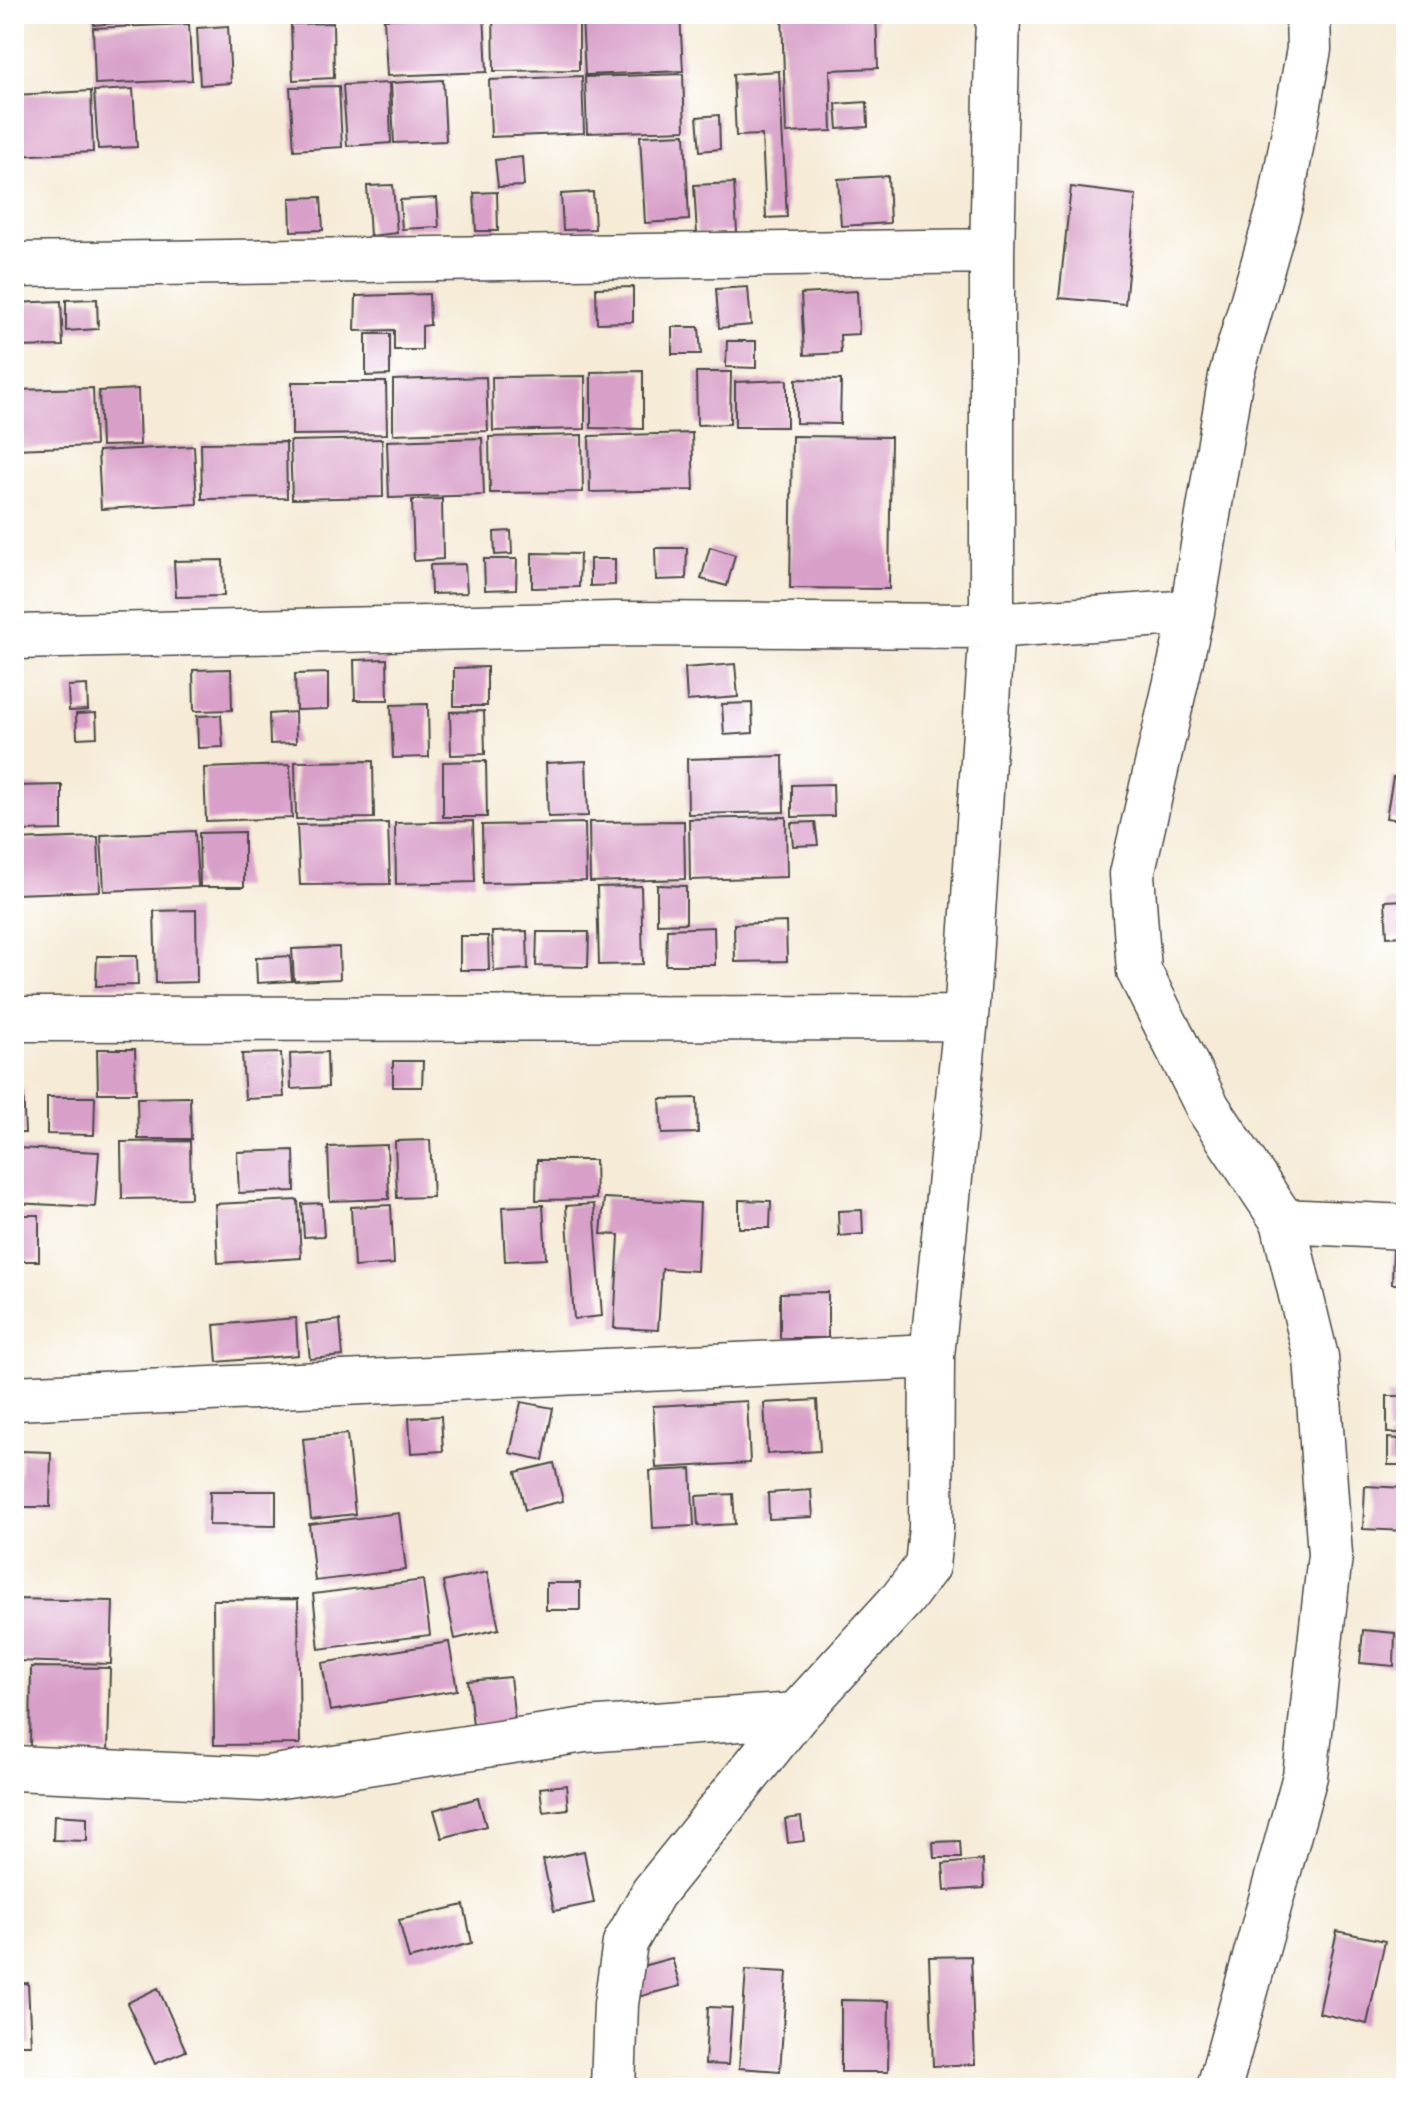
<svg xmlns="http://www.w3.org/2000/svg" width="1420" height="2102" font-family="Delius,sans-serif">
  <rect width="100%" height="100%" fill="#fff"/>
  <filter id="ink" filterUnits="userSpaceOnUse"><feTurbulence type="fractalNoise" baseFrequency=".0125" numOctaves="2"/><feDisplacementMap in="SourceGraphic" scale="16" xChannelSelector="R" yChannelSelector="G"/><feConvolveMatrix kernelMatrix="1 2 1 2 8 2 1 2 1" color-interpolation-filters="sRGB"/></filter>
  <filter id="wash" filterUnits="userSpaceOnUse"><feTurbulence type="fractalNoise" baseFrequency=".006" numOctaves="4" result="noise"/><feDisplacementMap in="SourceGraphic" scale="32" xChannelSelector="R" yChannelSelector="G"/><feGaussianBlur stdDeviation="1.8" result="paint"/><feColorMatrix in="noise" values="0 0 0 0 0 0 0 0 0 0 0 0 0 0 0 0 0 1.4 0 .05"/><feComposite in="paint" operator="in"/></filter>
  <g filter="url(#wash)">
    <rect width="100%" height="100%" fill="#f5ebd6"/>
    <g id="blocks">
      <!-- building -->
      <path fill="#d89fc8" d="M93,14H145L146,20L94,25Z
        M292,14H310L311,22L292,23Z
        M484,14L487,72L387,76L384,19Z
        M493,14H579V70L494,71Z
        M680,14L683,71L585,75L582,17Z
        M782,14H876L878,68L830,70L832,131L786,133Z
        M333,23L334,78L293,80L291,24Z
        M189,24L192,80L95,84L93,28Z
        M228,26L231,83L200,85L197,28Z
        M779,71L787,217L766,218L762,135L736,136L733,74Z
        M683,74L685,130L587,133L585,77Z
        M582,76L584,133L491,137L489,80Z
        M443,80L446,141L394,143L391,83Z
        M389,83L391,143L347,146L343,85Z
        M339,86L342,147L294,150L290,87Z
        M133,89L137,147L98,149L94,91Z
        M91,91L93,152L14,156V95Z
        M867,102L868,127L838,129L836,104Z
        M719,115L720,149L700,151L697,117Z
        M685,134L689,220L645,223L640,136Z
        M522,157L524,186L498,187L495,160Z
        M888,176L890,223L841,226L838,179Z
        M734,183L737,232L697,234L694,185Z
        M393,185L397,233L370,236L367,186Z
        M1071,187L1136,195L1125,304L1059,298Z
        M497,192L498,231H476L474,193Z
        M593,192L595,229L563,230L561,194Z
        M321,197L323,230L291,231L290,198Z
        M437,198L439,227L402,229L400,200Z
        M633,287V322L597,323L596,288Z
        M748,287L751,325L719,328L716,289Z
        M857,291L859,334L840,335L841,353L804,355L801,294Z
        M429,294L430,325L422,326V350H394V330L355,331L356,296Z
        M97,299L98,329L66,331V300Z
        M61,301L63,346L14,347V303Z
        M672,327H699L701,354H672Z
        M366,334H390V375L366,376Z
        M727,341H756V368L726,367Z
        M643,371V429L591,428V372Z
        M696,372H731L730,424L697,425Z
        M585,376V429L493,431L492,377Z
        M486,377L488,431L393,434V380Z
        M796,379L841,380L840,424L796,423Z
        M787,380V427H735V382Z
        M292,382H386L387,434L292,435Z
        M93,388L95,446L14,449V390Z
        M138,389L140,445L101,446L99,391Z
        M692,433L694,490L590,492L589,436Z
        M582,435L583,492L490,493L489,437Z
        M792,436L891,437L889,589L790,588Z
        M482,438L484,495L389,498L387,441Z
        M382,439L383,497L292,499L290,441Z
        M286,442L287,498L202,499L201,443Z
        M194,446L197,504L101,509L98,451Z
        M442,499L443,559L414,561L412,500Z
        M1404,504H1406V551H1401Z
        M511,531L512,554L495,555L494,532Z
        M710,547L735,555L727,586L701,579Z
        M655,548H687L686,579L656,580Z
        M532,553L580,554L579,587L532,588Z
        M484,559H517L516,589L485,590Z
        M590,559H615V585L590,586Z
        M223,560L224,596L176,597L174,561Z
        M465,564L467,593L431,594L430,565Z
        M387,659L388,700H355L354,660Z
        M735,664L738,697L687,701L685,668Z
        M487,667V706H454V668Z
        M231,669L232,710L194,711L193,670Z
        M328,673V709L296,710L295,674Z
        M87,685L88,710L69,711L68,686Z
        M752,703L753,733L724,735L722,704Z
        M428,704L429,757L393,758L391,705Z
        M484,711L485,754L451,755L450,712Z
        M295,712L296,743L270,744L269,714Z
        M96,713L97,737L77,738L76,714Z
        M221,715L223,747L198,748L197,716Z
        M783,756L784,812L688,814L687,759Z
        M373,761L374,818L296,819L295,762Z
        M486,761L487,817H443V762Z
        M586,761L588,816L548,817L546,763Z
        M290,765L292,818L206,821L204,768Z
        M1393,777L1406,779V821L1386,818Z
        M833,784L834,816L792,817V785Z
        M62,785V830L14,831V786Z
        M786,817L787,877L690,880L689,819Z
        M473,821L475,882L396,884L395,823Z
        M684,821L685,879L590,882L589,822Z
        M815,822L818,845L793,846L791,823Z
        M388,823L390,884L300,885L297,825Z
        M585,823L586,881L483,883L482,825Z
        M195,831L198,887L104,891L101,835Z
        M244,832V887H200L199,833Z
        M98,837L100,891L14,894V840Z
        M657,885L686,886V923L657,924Z
        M641,886L643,964L599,965L597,887Z
        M1406,900V936L1387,937L1385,901Z
        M196,910L197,982L156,983L154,911Z
        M786,922L787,961L735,962L734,924Z
        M714,927L715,965H666L667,929Z
        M527,931L528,969L494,971L492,932Z
        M537,932H589L588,967L536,966Z
        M460,936H488L489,970H460Z
        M339,947L340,979L294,981L292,949Z
        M97,956H137L138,985L96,986Z
        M290,956L292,981L257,983L256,958Z
        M97,1049H135L136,1093H98Z
        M327,1052L328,1087L291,1089L290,1054Z
        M281,1053L284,1097L245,1099L242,1054Z
        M393,1061H423L422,1087H393Z
        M14,1088H23L25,1133H14Z
        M47,1097H95L94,1135L47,1134Z
        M190,1097L191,1139H138L137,1098Z
        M697,1098L698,1133L662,1134L660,1099Z
        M430,1140L433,1197L397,1198L395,1141Z
        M190,1141L191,1198L122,1199L121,1142Z
        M387,1145L389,1199L330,1201L328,1147Z
        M17,1148L99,1152L95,1207L14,1203Z
        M294,1150L295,1191L239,1193L237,1152Z
        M537,1160H595L596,1199L536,1200Z
        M604,1198L700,1203L697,1271L662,1269L658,1330L614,1328L619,1235L601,1234Z
        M298,1200L301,1258L218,1263L215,1204Z
        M739,1200L771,1201L770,1228H739Z
        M322,1203L324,1236L304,1237L302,1204Z
        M594,1204L602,1316L574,1319L566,1206Z
        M391,1205L394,1264L354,1267L351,1207Z
        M543,1205L546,1259L505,1261L502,1207Z
        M862,1210L863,1234L839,1236L838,1211Z
        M14,1215H39V1261H14Z
        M1393,1247L1406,1248V1284H1392Z
        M828,1292V1338H780V1293Z
        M296,1318L298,1355L217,1362L214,1325Z
        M340,1320L343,1356L310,1359L306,1324Z
        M1387,1396H1406V1433H1387Z
        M817,1400L820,1451L767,1454L764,1403Z
        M747,1401L750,1463L656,1468L653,1406Z
        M521,1402L553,1408L543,1460L510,1453Z
        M441,1416L443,1451L411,1453L409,1418Z
        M347,1434L355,1514L311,1519L303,1439Z
        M1388,1438L1399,1439L1400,1465H1388Z
        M21,1451L51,1452L50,1507H19Z
        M554,1463L563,1501L525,1510L516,1472Z
        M691,1469L694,1526L653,1528L650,1471Z
        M1365,1486L1406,1488V1531L1363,1529Z
        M811,1490L813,1517L769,1519L768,1493Z
        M210,1491H276V1526L209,1525Z
        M733,1494L735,1524L698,1526L696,1496Z
        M399,1513L406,1570L315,1581L309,1524Z
        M487,1572L499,1629L455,1639L443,1582Z
        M423,1580L430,1635L319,1649L313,1594Z
        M546,1583H580V1610H546Z
        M14,1599L113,1601L111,1664L14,1661Z
        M298,1599L300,1744L214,1745L213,1600Z
        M1363,1630L1395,1633L1394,1666L1360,1663Z
        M449,1642L457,1690L330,1711L322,1663Z
        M31,1667L110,1668L108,1752L30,1751Z
        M510,1677L515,1721L473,1725L468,1681Z
        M566,1785L568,1809L543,1812L540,1788Z
        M478,1798L486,1826L442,1838L434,1810Z
        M54,1815L87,1817V1841L53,1840Z
        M801,1817L804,1841L788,1843L785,1819Z
        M960,1841L961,1858H934L933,1842Z
        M584,1851L594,1903L554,1911L543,1860Z
        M983,1860L984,1888L945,1891L943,1864Z
        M464,1905L472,1943L409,1959L399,1920Z
        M1337,1931L1385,1941L1367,2024L1319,2013Z
        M971,1956L975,2064L933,2066L929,1957Z
        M672,1958L680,1986L630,1999L624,1971Z
        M746,1970L787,1972L780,2071L739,2068Z
        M28,1983L31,2045H14V1984Z
        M158,1988L186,2051L155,2064L127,2003Z
        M841,2000L889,2001L888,2072H841Z
        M708,2007L732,2008L728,2065L705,2064Z"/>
    </g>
  </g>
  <g filter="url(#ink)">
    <use href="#blocks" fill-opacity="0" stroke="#494845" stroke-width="2"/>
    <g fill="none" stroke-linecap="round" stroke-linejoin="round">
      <defs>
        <path id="minor" d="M14,265L992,251
          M14,637L615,624L992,626L1192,612
          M14,1019L966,1018
          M1283,1221L1406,1227
          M14,1398L932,1356
          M14,1768L261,1779L585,1730L796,1715
          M613,2088L616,2004L625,1943L653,1893L796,1715L903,1598L927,1566L931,1528L932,1356L966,1018L992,626V251L998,14
          M1219,2088L1305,1776L1330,1555L1316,1357L1283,1221L1208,1108L1139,971L1132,874L1192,612L1231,376L1281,202L1309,49L1308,14"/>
      </defs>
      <!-- minor casing -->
      <use href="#minor" stroke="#494845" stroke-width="47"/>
      <!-- minor -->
      <use href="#minor" stroke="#fff" stroke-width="44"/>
    </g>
  </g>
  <!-- margin -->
  <rect width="1420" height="2102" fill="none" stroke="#fff" stroke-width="48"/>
</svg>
